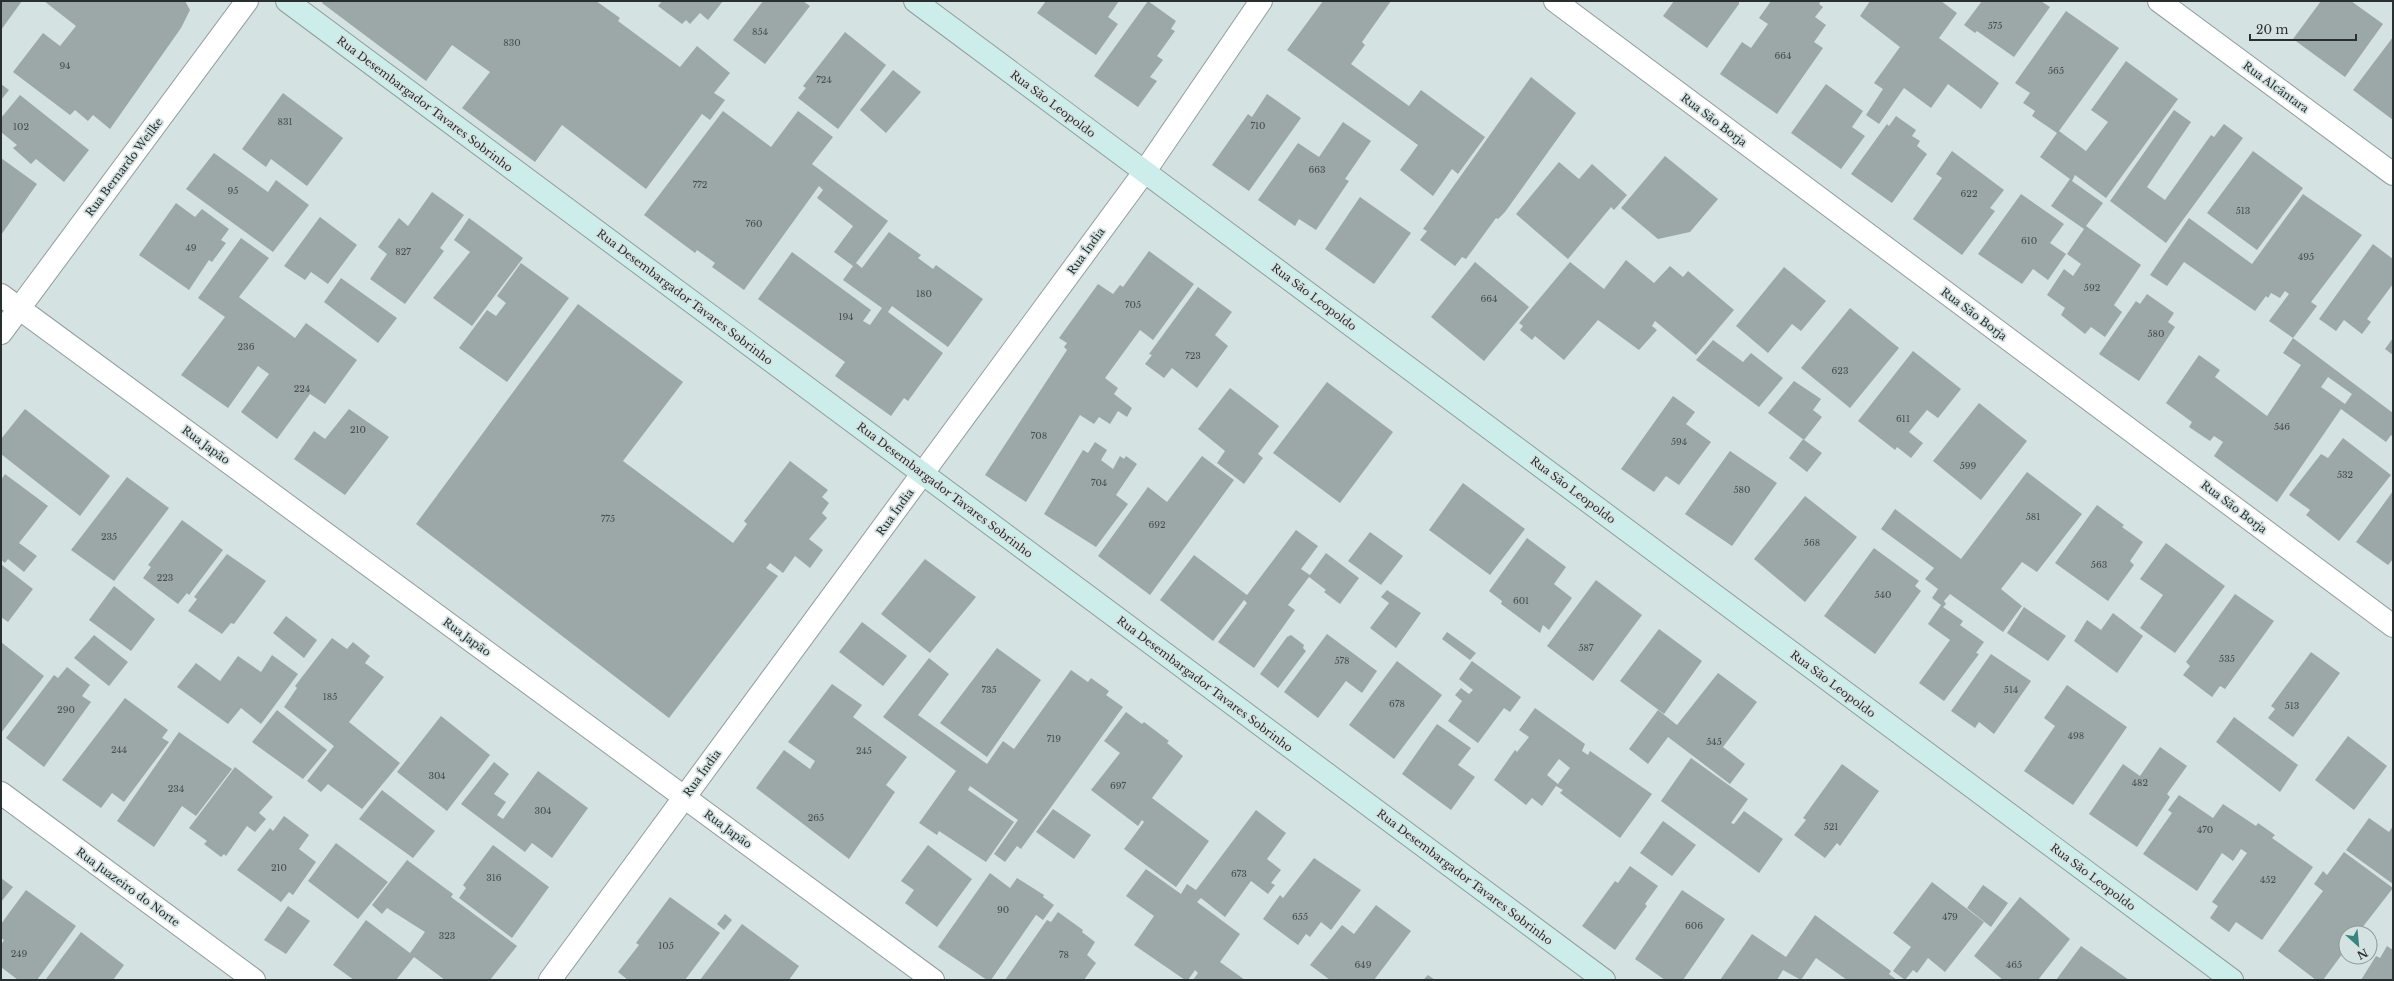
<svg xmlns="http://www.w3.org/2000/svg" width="2394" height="981" font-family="'Libre Baskerville',serif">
  <rect width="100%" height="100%" fill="#d4e2e1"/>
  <!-- building -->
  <path fill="#9ba8a7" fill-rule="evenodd" d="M1,1H22L1,30Z
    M44,1H185L190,10L181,28L110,129L93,115L88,121L75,110L70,115L13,72L43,33L60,46L76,26Z
    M323,1H596L620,18L618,21L680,67L697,46L730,73L714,93L725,100L710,120L702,114L646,189L562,125L535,162L462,108L490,72L452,45L426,81L322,3Z
    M662,1H723L708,20L700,13L690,24L686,20L682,24L658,6Z
    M763,1H803L810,6L765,64L733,40Z
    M1046,1H1119L1108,17L1118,24L1096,55L1037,13Z
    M1148,1L1176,21L1171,29L1175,31L1157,56L1163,60L1150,77L1157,81L1138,107L1094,76Z
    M1323,1H1391L1362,42L1365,45L1351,64L1409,106L1421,90L1485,137L1458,174L1452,169L1433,196L1400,170L1418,145L1287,50Z
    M1674,1H1739V4L1707,48L1663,16Z
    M1771,1H1821L1819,4L1823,7L1815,17L1826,25L1814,42L1823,48L1777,114L1720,74L1742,42L1751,48L1768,24L1759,18Z
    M1870,1H1941L1957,13L1939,38L1999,83L1981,109L1948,84L1931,108L1904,88L1879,124L1866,115L1883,89L1874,83L1900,47L1860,16Z
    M1982,1H2041L2050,7L2014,57L1977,31L1975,33L1964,25Z
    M2321,1H2351L2383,24L2345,77L2293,39Z
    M2066,11L2119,48L2059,131L2086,151L2108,122L2091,110L2126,61L2178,99L2106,198L2075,175L2072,181L2103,203L2086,226L2141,265L2114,305L2122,312L2105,337L2091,327L2085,334L2061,315L2065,308L2047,295L2064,269L2073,276L2081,264L2067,254L2084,229L2051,206L2070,179L2040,157L2057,133L2032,116L2035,111L2023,103L2030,93L2015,83Z
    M845,32L886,65L838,129L798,98L806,88L803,86Z
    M2393,37V120L2353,90Z
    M893,70L921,92L886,133L860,110Z
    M1531,77L1576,113L1505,212L1498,219L1496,218L1466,259L1462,257L1455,266L1420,240L1427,231L1423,229Z
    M1,84L9,90L1,100Z
    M1826,84L1863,111L1852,127L1865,136L1841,169L1791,133Z
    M283,93L343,138L307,186L271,159L266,167L242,149Z
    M1267,94L1301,118L1249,191L1212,165L1248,114L1252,117Z
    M20,95L89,150L64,182L36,159L31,164L13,148L17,145L1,132V118Z
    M2174,110L2191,122L2147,187L2165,200L2211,135L2214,137L2224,124L2243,138L2166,243L2110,201Z
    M723,111L771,147L798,111L833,137L812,164L888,221L856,263L862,268L889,232L921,255L918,258L933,269L936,265L983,299L948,347L892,306L888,312L943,353L908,401L904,398L891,416L835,376L845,362L758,299L792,252L871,310L863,321L870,325L882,308L843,280L853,266L834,252L853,226L817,198L823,190L819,186L744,290L712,267L715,263L697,250L695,253L644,215Z
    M1896,116L1916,130L1912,136L1920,141L1917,146L1927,154L1892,203L1851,174L1887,124L1889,126Z
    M1343,122L1371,141L1345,179L1349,181L1316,230L1299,219L1295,226L1258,200L1298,143L1319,157Z
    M1952,151L2004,190L1990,208L1995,211L1962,255L1913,219L1942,178L1936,174Z
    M2253,151L2303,188L2257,250L2207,213Z
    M214,153L268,192L276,180L309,205L273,252L186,189Z
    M1665,156L1718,199L1690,232L1658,239L1621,208Z
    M1,158L37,184L1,235Z
    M1559,162L1579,179L1592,164L1627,195L1614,210L1611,207L1568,259L1516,214Z
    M432,192L464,215L440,248L444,251L405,304L370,279L387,254L378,247L399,218L408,226Z
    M2021,194L2064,224L2050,243L2066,254L2048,280L2033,269L2022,284L1978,254Z
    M2303,194L2362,235L2311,302L2317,306L2293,338L2269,321L2289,294L2285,291L2280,298L2271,293L2268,298L2266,296L2255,311L2184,262L2167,286L2150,275L2189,218L2252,264Z
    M1360,197L1411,233L1374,284L1325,249Z
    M176,203L195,217L202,209L229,229L221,240L226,243L212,262L209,260L189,290L139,255Z
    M320,217L357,245L328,284L311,272L305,280L284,266Z
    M469,218L523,258L472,326L433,298L470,252L454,240Z
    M241,238L269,258L239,297L295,338L306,323L357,360L325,404L310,394L277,439L241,412L269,374L258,366L228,408L181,375L225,317L198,298Z
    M2373,244L2393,259V284L2367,319L2371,322L2362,334L2344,320L2336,331L2319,319Z
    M1149,251L1194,284L1153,340L1140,330L1105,378L1118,388L1114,394L1132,408L1127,417L1118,411L1110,424L1099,417L1094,424L1080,415L1026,502L985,475L1067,350L1064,347L1067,343L1059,338L1098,284L1113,294L1120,285L1123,287Z
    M1626,260L1654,283L1670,266L1683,277L1688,271L1734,310L1696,355L1655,321L1652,326L1657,330L1639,350L1598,320L1564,360L1535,336L1532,340L1520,330L1523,326L1519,323L1570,262L1604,289Z
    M1475,262L1529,307L1484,361L1431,317Z
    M521,263L569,298L507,382L459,348L487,310L496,316L506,303L497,296Z
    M1784,267L1826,301L1801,331L1792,324L1768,353L1736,326Z
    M341,278L397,318L378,343L324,302Z
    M1198,287L1232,312L1215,335L1228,346L1197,388L1172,368L1164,378L1145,364L1152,355L1149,354Z
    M2147,294L2174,313L2168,322L2175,327L2139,381L2099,354L2136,301L2140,304Z
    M578,304L683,382L623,461L733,543L747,524L744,521L790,461L828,490L822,497L829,503L822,513L827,518L809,539L823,550L810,568L795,556L783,573L770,563L766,568L778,576L669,718L416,524Z
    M1850,308L1899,348L1850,408L1801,368Z
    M2293,338L2393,413V437L2391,435L2386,442L2341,409L2277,502L2214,456L2223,442L2214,436L2210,441L2189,427L2192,422L2166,403L2199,355L2220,370L2215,377L2267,416L2301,365L2283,353ZM2328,377L2352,394L2345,404L2321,387Z
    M2393,338V355L2385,349Z
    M1713,340L1743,362L1751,353L1783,378L1759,407L1696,360Z
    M1913,351L1961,389L1938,418L1927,410L1909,432L1923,443L1911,458L1897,447L1895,450L1858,421Z
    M1794,381L1821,399L1813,410L1822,417L1804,440L1768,413Z
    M1327,382L1393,432L1340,503L1273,453Z
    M1230,388L1279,426L1258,454L1263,458L1244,484L1217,463L1225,451L1198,429Z
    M1673,396L1695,412L1686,424L1711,442L1679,485L1666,476L1654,492L1621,469Z
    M1979,403L2027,441L1981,500L1933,461Z
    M25,409L110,476L80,516L1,454V439Z
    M349,409L389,437L345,495L294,459L314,431L325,439Z
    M2343,438L2391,475L2339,541L2306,515L2310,510L2289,495L2321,454L2328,458Z
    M1803,439L1822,453L1807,472L1789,458Z
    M1095,442L1107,450L1101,460L1113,469L1120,456L1124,459L1126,456L1137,464L1116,495L1128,504L1096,547L1044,514L1083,450L1088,453Z
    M1730,451L1777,483L1732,546L1685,514Z
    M1202,456L1234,480L1150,595L1098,556L1148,487L1167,502Z
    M2027,472L2082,514L2037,572L2022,562L2001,589L2022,606L2003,632L1950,594L1944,601L1946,604L1943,607L1963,621L1960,625L1984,642L1976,653L1979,654L1944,701L1919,683L1950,640L1928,624L1941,605L1932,598L1938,589L1925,579L1934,568L1881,529L1895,509L1961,559Z
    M5,474L48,506L19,543L37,556L24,572L8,559L5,563L1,560V480Z
    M127,477L169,508L114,581L71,550Z
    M1463,483L1525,529L1490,575L1429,530Z
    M2393,491V559L2388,565L2356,542Z
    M1805,496L1857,537L1805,602L1754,559Z
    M2097,505L2124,525L2122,527L2143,542L2130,561L2134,565L2108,601L2055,563Z
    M182,520L223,550L189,595L187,593L178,604L143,578L151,567L148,565Z
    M1296,530L1318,546L1301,569L1310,575L1326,553L1359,578L1340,604L1324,592L1326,590L1309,577L1288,605L1295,610L1254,668L1218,642L1247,603L1244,600L1213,641L1160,600L1194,555L1247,595Z
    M1370,532L1403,556L1381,585L1348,561Z
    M1527,538L1566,567L1554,584L1572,598L1549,630L1543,625L1540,633L1501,604L1502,601L1489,591Z
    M2166,543L2225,586L2175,653L2140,628L2163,595L2140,579Z
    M1874,548L1919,581L1915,586L1921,591L1875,654L1824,616Z
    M227,554L266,581L234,624L231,623L222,634L188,611L197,599L194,597Z
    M925,559L976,597L930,653L881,614Z
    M2,565L33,589L8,622L1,617Z
    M1596,580L1642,615L1593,681L1547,646Z
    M114,586L155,619L131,651L89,620Z
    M1387,590L1421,613L1396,648L1370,628L1389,603L1381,597Z
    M2235,594L2274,621L2225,689L2220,686L2212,697L2183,675L2190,666L2186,662Z
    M2024,607L2066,636L2048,661L2007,633Z
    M2113,613L2143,636L2117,673L2074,641L2087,620L2101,630Z
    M286,616L317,640L304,658L273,633Z
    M862,622L907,656L883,686L839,652Z
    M1659,629L1702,661L1664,714L1620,681Z
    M1447,632L1476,653L1470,660L1442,639Z
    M1327,634L1377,671L1362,693L1346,681L1318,718L1284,692Z
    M94,635L128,662L109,686L74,658Z
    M1291,635L1304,645L1303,648L1306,651L1278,688L1260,674L1287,637Z
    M332,638L347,649L353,642L370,656L365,663L384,677L349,722L400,763L362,809L328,784L321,792L307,781L334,746L284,707L297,688L295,686Z
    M1,642L44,676L1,733Z
    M997,648L1041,680L987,757L940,723Z
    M2311,652L2340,673L2293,737L2268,718L2275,709L2271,706Z
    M1991,654L2031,681L1994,734L1979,722L1975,728L1951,711Z
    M272,655L298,674L261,724L241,708L228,724L177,687L196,663L220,681L238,656L261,672Z
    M929,658L949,674L918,715L987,764L1003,741L1014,749L1071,670L1088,682L1091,678L1109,691L1106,695L1123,707L1021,849L1017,846L1005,862L994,854L1018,820L970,786L968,790L1014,822L986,862L939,831L937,835L919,823L956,771L883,717Z
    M1397,661L1442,695L1394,759L1349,725Z
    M1472,661L1521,697L1510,712L1504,708L1478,743L1448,721L1462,701L1455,695L1461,688L1469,694L1473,690L1459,679Z
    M67,667L90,685L82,696L91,702L44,767L6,738L54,675L58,678Z
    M1718,673L1757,702L1723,747L1745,764L1730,784L1668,737L1648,764L1629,749L1658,710L1677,725Z
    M832,684L862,705L853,717L907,757L886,785L895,792L849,859L756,788L784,750L810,769L815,761L788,742Z
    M2067,685L2127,727L2073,805L2024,771L2055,726L2044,718Z
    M125,698L168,730L162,738L169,742L124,802L112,793L101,808L62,780Z
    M1535,708L1585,744L1582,751L1588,755L1590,751L1652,794L1620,838L1560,793L1563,790L1556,786L1542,806L1532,798L1526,805L1494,780L1515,750L1517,752L1529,737L1519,730ZM1559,759L1570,768L1558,784L1547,775Z
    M277,710L327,750L303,779L252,742Z
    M1126,712L1142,724L1144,722L1169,741L1167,743L1183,756L1152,798L1209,841L1176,887L1124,849L1144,822L1142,820L1138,826L1091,790L1120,753L1104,741Z
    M441,716L490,755L447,811L397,772Z
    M2234,717L2298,765L2280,792L2216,742Z
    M1437,724L1471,748L1458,765L1475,777L1451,810L1402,774Z
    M179,732L232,769L196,816L182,806L154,847L117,821Z
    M2348,736L2387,766L2354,810L2315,780Z
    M2160,747L2187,766L2167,794L2170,797L2137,847L2089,814L2123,764L2140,776Z
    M1691,758L1748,799L1731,823L1734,824L1744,811L1783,839L1759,873L1661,801Z
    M494,762L509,774L494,794L506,802L497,815L503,819L538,771L588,808L552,858L532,843L525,852L461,804Z
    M1842,764L1879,791L1840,846L1837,843L1825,858L1794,835L1806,820L1803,818Z
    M235,767L273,797L259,813L266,819L255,832L247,826L226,856L224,854L221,857L204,844L207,841L189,828Z
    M382,790L435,831L413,858L359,819Z
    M2179,795L2213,818L2223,804L2256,826L2258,823L2275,835L2272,838L2313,867L2262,940L2236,922L2229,932L2210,918L2218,906L2212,902L2247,853L2241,849L2233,861L2222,853L2197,891L2143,854L2172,813L2168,810Z
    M1053,809L1091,835L1074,859L1036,832Z
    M1256,810L1286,833L1267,859L1281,870L1271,883L1275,885L1268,894L1251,881L1225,917L1201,898L1197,902L1240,934L1220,962L1245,980H1193L1198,973L1195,970L1188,980H1185L1134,945L1154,916L1126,896L1146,869L1181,894L1187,884L1196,890Z
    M284,816L309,835L299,849L316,862L293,895L289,892L281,902L237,870L270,828L273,831Z
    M2369,818L2389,832L2393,826V884L2346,850Z
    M1663,821L1696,845L1672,876L1640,853Z
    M336,843L388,882L358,919L308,881Z
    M493,845L549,887L512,938L459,898L466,888L463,885Z
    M928,845L972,879L937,927L905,903L914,890L901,881Z
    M2344,852L2393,888L2358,933H2346V949L2323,980H2316L2278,951L2323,891L2314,884L2323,871L2327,875Z
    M1314,858L1361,890L1331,930L1321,922L1310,937L1306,934L1298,945L1263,919L1280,895L1283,898Z
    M407,860L453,894L451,897L517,946L490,980H445L414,957L396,980H354L333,965L366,920L410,953L425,932L387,908L382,914L372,905Z
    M1630,866L1658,886L1645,904L1647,906L1615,950L1582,926L1615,881L1618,883Z
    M990,873L1010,888L1017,878L1044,895L1043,897L1054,905L1043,920L1036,915L991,980H987L938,947Z
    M1,878L13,887L1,902Z
    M1932,882L1984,922L1945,972L1928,958L1917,973L1913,970L1905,980L1893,971L1911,947L1893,933Z
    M1983,885L2008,903L1991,927L1967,908Z
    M26,890L76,926L37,980H18L1,967V945L4,940L1,938V924Z
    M1682,890L1725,919L1683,980H1665L1635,959Z
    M670,897L720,933L685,980H628L618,972L639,945L636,943Z
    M2020,897L2070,939L2038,980H2003L1974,956Z
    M1376,905L1411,931L1374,980H1330L1310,965L1342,925L1354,934Z
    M288,906L310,921L286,954L264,940Z
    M1058,912L1083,930L1082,932L1095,942L1087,955L1096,963L1084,980H1005L1047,920L1051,922Z
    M725,914L732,920L724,930L717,924Z
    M1815,915L1891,971L1889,974L1897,980H1847L1816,958L1801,980L1783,970L1777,980H1720L1752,934L1786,957Z
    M742,924L799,966L789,980H700Z
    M81,932L124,965L113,980H47L46,979Z
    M2081,946L2129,980H2056Z
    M2387,946L2393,950V980H2361L2376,956L2380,958Z
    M1428,975L1435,980H1423Z"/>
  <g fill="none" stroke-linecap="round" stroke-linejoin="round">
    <defs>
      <path id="street" d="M1555,1L2393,626
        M2159,1L2393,174
        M1,295L933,980
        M1,333L247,1
        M1,793L254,980
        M550,980L1145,171L1261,1"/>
      <path id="secondary" d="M287,1L1604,980
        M915,1L2232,980"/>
    </defs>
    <!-- street casing -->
    <use href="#street" stroke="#919e9d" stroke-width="24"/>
    <!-- secondary casing -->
    <use href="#secondary" stroke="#919e9d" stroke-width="24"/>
    <!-- street -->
    <use href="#street" stroke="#fff" stroke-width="22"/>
    <!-- secondary -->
    <use href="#secondary" stroke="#cdedeb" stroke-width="22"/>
  </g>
  <g text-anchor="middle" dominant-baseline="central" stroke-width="3.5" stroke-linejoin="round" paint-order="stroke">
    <!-- number labels -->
    <g font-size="9" fill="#464d4c">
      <text x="1995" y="25">575</text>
      <text x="760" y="31">854</text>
      <text x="512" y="42">830</text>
      <text x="1783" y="55">664</text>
      <text x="65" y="65">94</text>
      <text x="2056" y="70">565</text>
      <text x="824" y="79">724</text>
      <text x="285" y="121">831</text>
      <text x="1258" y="125">710</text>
      <text x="21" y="126">102</text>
      <text x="1317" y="169">663</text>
      <text x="700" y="184">772</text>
      <text x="233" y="190">95</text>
      <text x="1969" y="193">622</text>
      <text x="2243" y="210">513</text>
      <text x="754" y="223">760</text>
      <text x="2029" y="240">610</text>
      <text x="191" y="247">49</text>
      <text x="403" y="251">827</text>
      <text x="2306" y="256">495</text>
      <text x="2092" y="287">592</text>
      <text x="924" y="293">180</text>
      <text x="1489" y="298">664</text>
      <text x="1133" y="304">705</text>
      <text x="846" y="316">194</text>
      <text x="2156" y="333">580</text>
      <text x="246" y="346">236</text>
      <text x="1193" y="355">723</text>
      <text x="1840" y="370">623</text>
      <text x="302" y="388">224</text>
      <text x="1903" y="418">611</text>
      <text x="2282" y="426">546</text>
      <text x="358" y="429">210</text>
      <text x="1039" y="435">708</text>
      <text x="1679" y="441">594</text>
      <text x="1968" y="465">599</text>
      <text x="2345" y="474">532</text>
      <text x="1099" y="482">704</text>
      <text x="1742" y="489">580</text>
      <text x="2033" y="516">581</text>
      <text x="608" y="518">775</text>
      <text x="1157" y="524">692</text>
      <text x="109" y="536">235</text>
      <text x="1812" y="542">568</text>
      <text x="2099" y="564">563</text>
      <text x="165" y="577">223</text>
      <text x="1883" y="594">540</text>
      <text x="1521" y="600">601</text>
      <text x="1586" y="647">587</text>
      <text x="2227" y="658">535</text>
      <text x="1342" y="660">578</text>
      <text x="989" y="689">735</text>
      <text x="2011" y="689">514</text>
      <text x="330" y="696">185</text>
      <text x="1397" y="703">678</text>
      <text x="2292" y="705">513</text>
      <text x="66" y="709">290</text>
      <text x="2076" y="735">498</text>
      <text x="1054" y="738">719</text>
      <text x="1714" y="741">545</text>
      <text x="119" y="749">244</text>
      <text x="864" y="750">245</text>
      <text x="437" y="775">304</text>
      <text x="2140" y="782">482</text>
      <text x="1118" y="785">697</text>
      <text x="176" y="788">234</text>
      <text x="543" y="810">304</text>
      <text x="816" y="817">265</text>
      <text x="1831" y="826">521</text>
      <text x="2205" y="829">470</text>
      <text x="279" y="867">210</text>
      <text x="1239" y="873">673</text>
      <text x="494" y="877">316</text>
      <text x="2268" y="879">452</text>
      <text x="1003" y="909">90</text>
      <text x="1300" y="916">655</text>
      <text x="1950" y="916">479</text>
      <text x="1694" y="925">606</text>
      <text x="447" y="935">323</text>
      <text x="666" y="945">105</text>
      <text x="19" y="953">249</text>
      <text x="1064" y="954">78</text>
      <text x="1363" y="964">649</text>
      <text x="2014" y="964">465</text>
    </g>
    <!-- street labels -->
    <g font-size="11" fill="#292f2e" stroke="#d4e2e1">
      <text transform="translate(2276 87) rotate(36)">Rua Alcântara</text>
      <text transform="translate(425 104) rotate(37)">Rua Desembargador Tavares Sobrinho</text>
      <text transform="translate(1053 104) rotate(37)">Rua São Leopoldo</text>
      <text transform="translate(1714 120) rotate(37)">Rua São Borja</text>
      <text transform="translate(124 167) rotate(-53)">Rua Bernardo Weilke</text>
      <text transform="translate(1086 251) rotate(-54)">Rua Índia</text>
      <text transform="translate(685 297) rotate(37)">Rua Desembargador Tavares Sobrinho</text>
      <text transform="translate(1314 297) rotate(37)">Rua São Leopoldo</text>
      <text transform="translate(1974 314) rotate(37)">Rua São Borja</text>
      <text transform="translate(206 445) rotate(36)">Rua Japão</text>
      <text transform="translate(945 490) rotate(37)">Rua Desembargador Tavares Sobrinho</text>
      <text transform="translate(1573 490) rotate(37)">Rua São Leopoldo</text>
      <text transform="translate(2234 507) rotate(37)">Rua São Borja</text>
      <text transform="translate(895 512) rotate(-54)">Rua Índia</text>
      <text transform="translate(467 637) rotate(36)">Rua Japão</text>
      <text transform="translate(1205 684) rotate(37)">Rua Desembargador Tavares Sobrinho</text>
      <text transform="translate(1833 684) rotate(37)">Rua São Leopoldo</text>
      <text transform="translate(702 773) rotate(-54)">Rua Índia</text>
      <text transform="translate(728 829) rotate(36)">Rua Japão</text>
      <text transform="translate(1465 877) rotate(37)">Rua Desembargador Tavares Sobrinho</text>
      <text transform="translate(2093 877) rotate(37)">Rua São Leopoldo</text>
      <text transform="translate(128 887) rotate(36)">Rua Juazeiro do Norte</text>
    </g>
  </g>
  <!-- border -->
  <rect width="2394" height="981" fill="none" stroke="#292f2e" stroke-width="4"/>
  <!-- north arrow -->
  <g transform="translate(2358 945) rotate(153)"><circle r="19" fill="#d4e2e1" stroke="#909a99"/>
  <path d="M0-3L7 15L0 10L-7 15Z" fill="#3b837f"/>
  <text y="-6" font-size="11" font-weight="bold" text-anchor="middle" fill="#292f2e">N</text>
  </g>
  <!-- scale -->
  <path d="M2250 34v6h106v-6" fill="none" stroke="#292f2e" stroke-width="2"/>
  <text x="2256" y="34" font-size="12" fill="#292f2e" stroke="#d4e2e1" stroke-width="3" paint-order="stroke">20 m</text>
</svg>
